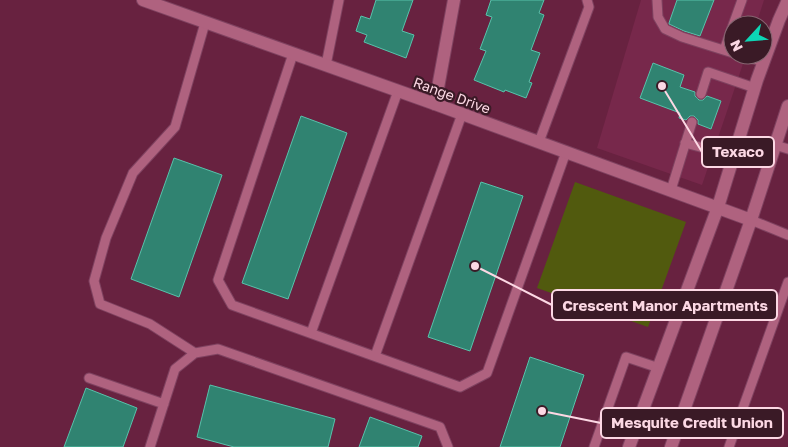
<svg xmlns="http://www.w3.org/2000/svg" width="788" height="447" font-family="'Golos Text',sans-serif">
  <rect width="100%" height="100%" fill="#682240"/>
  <!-- built -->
  <path fill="#77284b" d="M641,0H764L756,25H733V55H746L702,185L597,148Z"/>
  <!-- grass -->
  <path fill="#515a0e" d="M575,182L686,222L648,327L537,288Z"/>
  <!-- building -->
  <path fill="#308371" stroke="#57c3ab" d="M376,0H413L402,31L414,35L406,58L364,42L367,35L356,31L361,16L370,19Z
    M491,0H544L539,13L544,15L531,50L540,53L529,82L532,83L526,98L505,90L504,92L474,80L486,51L480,49L492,17L486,15Z
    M677,0H714L700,36L684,31L669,24V23Z
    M653,63L684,75L680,87L695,92V96L699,100H703L707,96L721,101L711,129L698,124V120L694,116H690L686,120L679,118L680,113L640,98Z
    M301,116L347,133L288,299L242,283Z
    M174,158L222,175L179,297L131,279Z
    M481,182L523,196L470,351L428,337Z
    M530,357L584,375L560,447H500Z
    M210,385L335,419L328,447H234L197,437Z
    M86,388L137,408L123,447H64Z
    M370,417L422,436L418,447H359Z"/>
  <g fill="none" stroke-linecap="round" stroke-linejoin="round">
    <defs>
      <path id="lane" d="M657,0L658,17L665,29L682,37L733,53
        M733,25L742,0
        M724,50L733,25
        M293,54L218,280L232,305L460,387L487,373L566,152
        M740,55L764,62
        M326,65L339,0
        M701,94L708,72L755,88
        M539,142L589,7L587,0
        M685,143L734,156
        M775,145L788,149
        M671,190L692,122
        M751,220L788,235
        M311,333L398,91
        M195,353L150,324L100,304L94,281L106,238L133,173L175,127L205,23
        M375,356L462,114
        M89,378L164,404
        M150,447L175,369L195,353L218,349L440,427L448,447
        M594,447L626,357L659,368
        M729,447L788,282"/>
      <path id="street" d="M435,104L454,0"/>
      <path id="secondary" d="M143,0L435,104L751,220
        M629,447L718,207L757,80L779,20L788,0
        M671,447L751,220L788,106"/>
    </defs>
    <!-- lane casing -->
    <use href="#lane" stroke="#7f4260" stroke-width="11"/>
    <!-- street casing -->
    <use href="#street" stroke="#7f4260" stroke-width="14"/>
    <!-- secondary casing -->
    <use href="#secondary" stroke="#7f4260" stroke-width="14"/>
    <!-- lane -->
    <use href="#lane" stroke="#af627f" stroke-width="9"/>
    <!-- street -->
    <use href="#street" stroke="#af627f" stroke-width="12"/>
    <!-- secondary -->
    <use href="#secondary" stroke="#af627f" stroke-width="12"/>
  </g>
  <g text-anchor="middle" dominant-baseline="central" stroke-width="4.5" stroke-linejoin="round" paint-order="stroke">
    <!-- street labels -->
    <g font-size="14" fill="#fcd8e4" stroke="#3a1a26">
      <text transform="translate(452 95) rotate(20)">Range Drive</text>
    </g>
  </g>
  <!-- callouts -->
  <path fill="none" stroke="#fcd8e4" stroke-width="2" d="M662 86L702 152M475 266L552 305M542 411L601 423"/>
  <g fill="#fcd8e4" stroke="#3a1a26" stroke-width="2">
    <circle cx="662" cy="86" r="5"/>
    <circle cx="475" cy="266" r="5"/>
    <circle cx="542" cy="411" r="5"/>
  </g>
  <g fill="#3a1a26" stroke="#fcd8e4" stroke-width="2">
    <rect x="702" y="137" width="72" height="30" rx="5"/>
    <rect x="552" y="290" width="225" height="30" rx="5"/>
    <rect x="601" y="408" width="182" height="30" rx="5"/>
  </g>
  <g font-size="15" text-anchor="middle" font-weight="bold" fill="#fcd8e4">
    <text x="738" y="157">Texaco</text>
    <text x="665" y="311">Crescent Manor Apartments</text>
    <text x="692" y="428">Mesquite Credit Union</text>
  </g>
  <!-- north arrow -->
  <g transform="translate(748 40) rotate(244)"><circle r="24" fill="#3a1a26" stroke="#886672"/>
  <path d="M0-4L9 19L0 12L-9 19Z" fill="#0dd5b5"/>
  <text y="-8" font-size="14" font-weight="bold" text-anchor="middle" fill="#fcd8e4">N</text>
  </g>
</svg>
